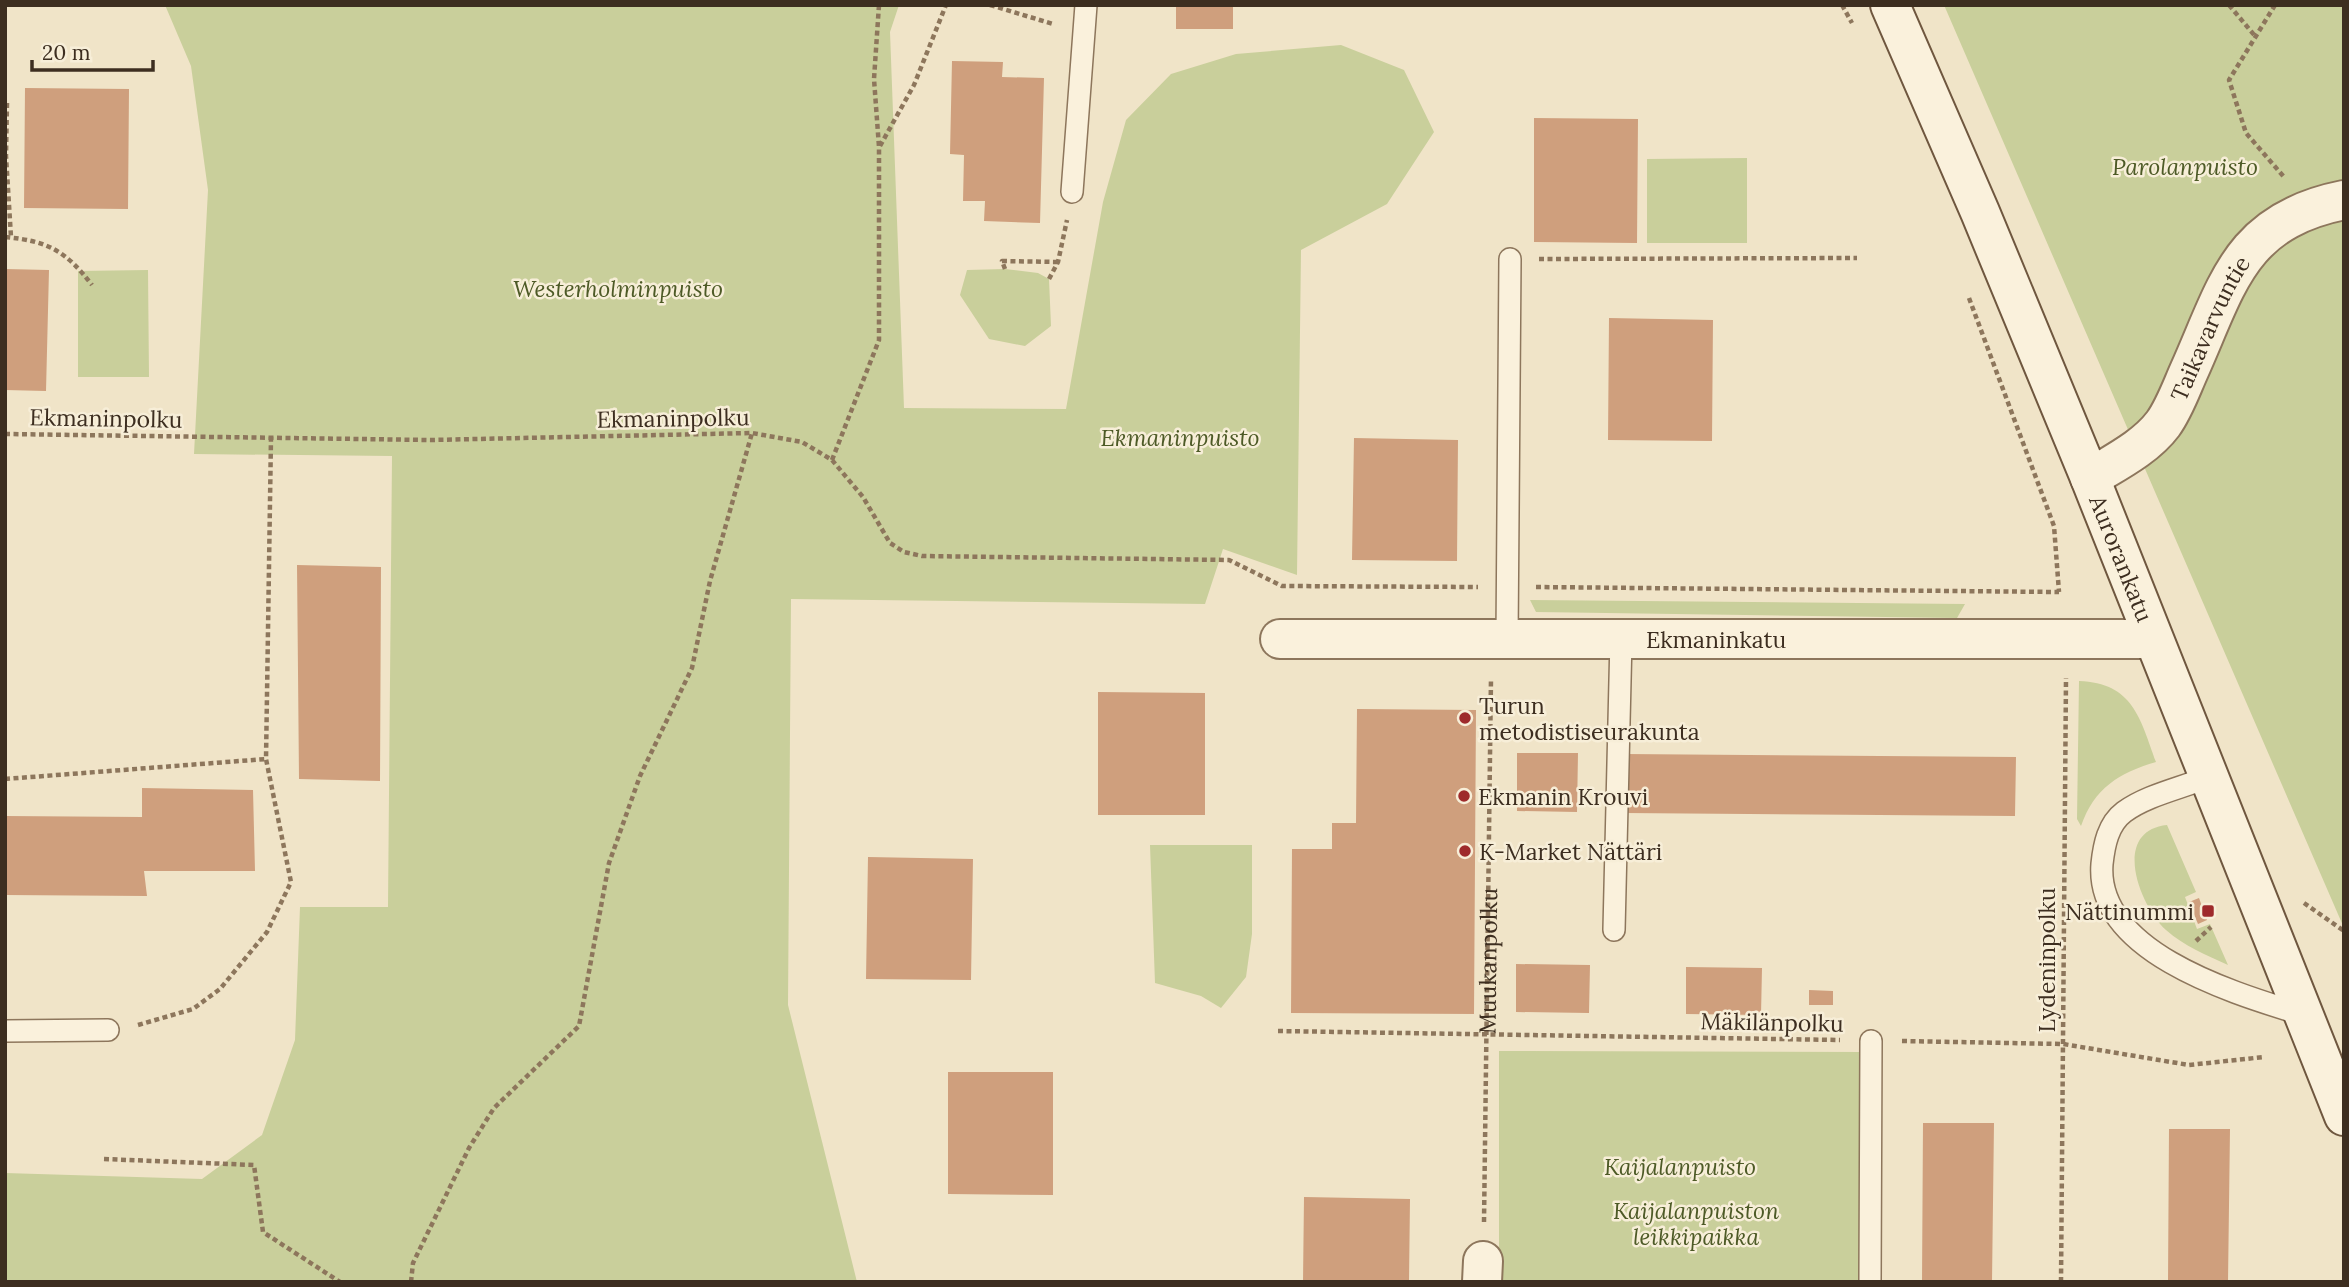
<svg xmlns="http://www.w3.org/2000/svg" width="2349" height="1287" font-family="Lora,serif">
  <rect width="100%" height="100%" fill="#f0e4c8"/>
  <!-- green -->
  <path fill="#c9cf9b" d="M165,5H899L890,32L904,408L1066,409L1103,202L1126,120L1171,74L1236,54L1341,45L1404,70L1434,132L1387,204L1301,250L1297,575L1223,549L1205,604L791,599L788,1005L857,1282H5V1173L202,1179L262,1135L295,1040L300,907H388L392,456L194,454L208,190L191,66Z
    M1944,5H2344V928Z
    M1747,158V243H1647V159Z
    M1005,269L1038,273L1049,279L1051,326L1025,346L989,339L960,295L967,270Z
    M148,270L149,377H78V271Z
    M1530,600L1965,604L1957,618L1536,612Z
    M2079,681C2133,683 2140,718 2156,762C2119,773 2094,788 2081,826L2077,819Z
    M2167,825L2196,892L2185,897L2197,929L2210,924L2228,965C2206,955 2184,946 2166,930C2139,905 2111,831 2167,825Z
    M1150,845H1252V934L1246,977L1221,1008L1201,996L1155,983Z
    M1499,1051L1862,1052V1282H1499Z"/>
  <!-- building -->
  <path fill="#cf9f7d" d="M1176,5H1233V29H1176Z
    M952,61L1003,62L1002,77L1044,78L1040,223L984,221L985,201H963L964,155L950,154Z
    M25,88L129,89L128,209L24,208Z
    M1534,118L1638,119L1637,243L1534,242Z
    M5,269L49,270L46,391L5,390Z
    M1609,318L1713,320L1712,441L1608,440Z
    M1354,438L1458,440L1457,561L1352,560Z
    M297,565L381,567L380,781L299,779Z
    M1098,692L1205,693V815H1098Z
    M1357,709L1476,710L1474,1014L1291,1013L1292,849H1332V823H1356Z
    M1517,753H1578L1577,812L1517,811Z
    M1624,754L2016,757L2015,816L1624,813Z
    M142,788L253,790L255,871H144L147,896L5,895V816L142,817Z
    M868,857L973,859L971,980L866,979Z
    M2199,898L2207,920L2198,924L2189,902Z
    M1516,964L1590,965L1589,1013L1516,1012Z
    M1686,967L1762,968L1761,1015L1686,1014Z
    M1809,990L1833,991V1005H1809Z
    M948,1072H1053V1195L948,1194Z
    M1923,1123H1994L1992,1282H1922Z
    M2169,1129H2230L2228,1282H2168Z
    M1304,1197L1410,1199L1409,1282H1303Z"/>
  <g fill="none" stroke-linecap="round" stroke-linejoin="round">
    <defs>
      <path id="lane" d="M1072,192L1086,5
        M1507,639L1510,259
        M2208,777C2182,788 2147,795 2124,812C2108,824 2104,845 2102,864C2095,953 2237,994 2301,1014
        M1614,930L1621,639
        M5,1031L108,1030
        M1870,1282L1871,1041"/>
      <g id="street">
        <path id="s2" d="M2090,478C2114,463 2145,448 2163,424C2174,409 2181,389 2189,371C2228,284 2239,221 2344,200"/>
        <path id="s3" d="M1280,639H2153"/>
        <path d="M1482,1282L1483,1261"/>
      </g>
      <g id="secondary">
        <path id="s4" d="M1890,5L1980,212L2090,478L2344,1116"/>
      </g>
    </defs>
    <!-- lane casing -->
    <use href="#lane" stroke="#8d765c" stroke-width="24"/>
    <!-- street casing -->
    <use href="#street" stroke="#8d765c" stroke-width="42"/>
    <!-- secondary casing -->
    <use href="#secondary" stroke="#6f573f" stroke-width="42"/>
    <!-- path -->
    <g stroke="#8d765c" stroke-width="4.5" stroke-dasharray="5 3.5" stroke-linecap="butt">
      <path d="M990,5L1053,24"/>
      <path d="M1842,5L1852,23"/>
      <path d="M2229,5L2255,36"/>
      <path d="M2275,5L2229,80L2246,133L2284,177"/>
      <path d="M7,103L6,156L11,237"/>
      <path d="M880,146L914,85L946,5"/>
      <path d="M5,237C48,241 66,251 92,285"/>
      <path d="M1539,259L1857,258"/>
      <path d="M1005,269L1002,261L1058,262"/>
      <path d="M1049,279L1058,262L1067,220"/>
      <path d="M1969,298L2054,526L2059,592"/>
      <path d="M5,434L430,440L752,433L802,442L832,460L863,497L890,543L904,552L922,556L1229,560L1282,586L1478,587"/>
      <path d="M832,460L879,340V147L874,79L879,5"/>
      <path d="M1536,587L2059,592"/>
      <path d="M5,779L266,759"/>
      <path d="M2304,903L2344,931"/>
      <path d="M2196,941L2211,927"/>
      <path d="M138,1025L193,1009L220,989L267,932L291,882L266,759L271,437"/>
      <path d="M1278,1031L1840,1040"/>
      <path d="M1902,1041L2063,1044L2189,1065L2264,1057"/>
      <path d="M104,1159L254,1165L263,1232L340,1282"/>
      <path id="s1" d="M1484,1222L1491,678"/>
      <path d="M411,1282L413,1263L469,1148L494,1108L579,1026L609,863L640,776L692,668L710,581L752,433"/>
      <path d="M2061,1282L2066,678"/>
    </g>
    <!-- lane -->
    <use href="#lane" stroke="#faf1dc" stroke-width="21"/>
    <!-- street -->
    <use href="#street" stroke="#faf1dc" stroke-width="38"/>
    <!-- secondary -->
    <use href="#secondary" stroke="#faf1dc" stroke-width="38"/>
  </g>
  <!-- markers -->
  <g fill="#9e2a2b" stroke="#f7eed8" stroke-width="2.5">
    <circle cx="1465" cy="718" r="7"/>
    <circle cx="1464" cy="796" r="7"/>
    <circle cx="1465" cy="851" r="7"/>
    <rect x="2201" y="904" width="14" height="14" rx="3.5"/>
  </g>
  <g text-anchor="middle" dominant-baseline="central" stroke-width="5" stroke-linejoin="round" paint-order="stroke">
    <!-- park labels -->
    <g font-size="23" font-style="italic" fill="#4d5a26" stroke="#f7eed8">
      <text x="2185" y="166">Parolanpuisto</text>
      <text x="618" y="288">Westerholminpuisto</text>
      <text x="1180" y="437">Ekmaninpuisto</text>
      <text x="1680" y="1166">Kaijalanpuisto</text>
      <text x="1696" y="1210">Kaijalanpuiston<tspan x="1696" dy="26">leikkipaikka</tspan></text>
    </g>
    <!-- street labels -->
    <g font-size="23" fill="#3d2e20" stroke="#f7eed8">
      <text stroke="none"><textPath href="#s2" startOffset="198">Taikavarvuntie</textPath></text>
      <text transform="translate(106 418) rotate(1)">Ekmaninpolku</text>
      <text transform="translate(673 418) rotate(-1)">Ekmaninpolku</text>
      <text stroke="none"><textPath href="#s4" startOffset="600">Aurorankatu</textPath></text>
      <text stroke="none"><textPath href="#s3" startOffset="436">Ekmaninkatu</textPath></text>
      <text stroke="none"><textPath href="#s1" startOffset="261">Muukanpolku</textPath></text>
      <text transform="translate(2046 960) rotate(-90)">Lydeninpolku</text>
      <text transform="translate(1772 1022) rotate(1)">Mäkilänpolku</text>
    </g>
    <!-- poi labels -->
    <g font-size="23" fill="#3d2e20" stroke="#f7eed8" text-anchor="start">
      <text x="1479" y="705">Turun<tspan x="1479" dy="26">metodistiseurakunta</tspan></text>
      <text x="1478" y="796">Ekmanin Krouvi</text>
      <text x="1479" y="851">K-Market Nättäri</text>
      <text x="2194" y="911" text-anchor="end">Nättinummi</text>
    </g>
  </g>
  <!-- border -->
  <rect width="2349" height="1287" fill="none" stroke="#3d2e20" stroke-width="14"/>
  <!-- scale -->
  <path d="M32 60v10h121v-10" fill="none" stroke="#3d2e20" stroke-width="3.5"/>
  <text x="42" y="60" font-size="21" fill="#3d2e20" stroke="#f7eed8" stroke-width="5" paint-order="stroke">20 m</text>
</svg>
